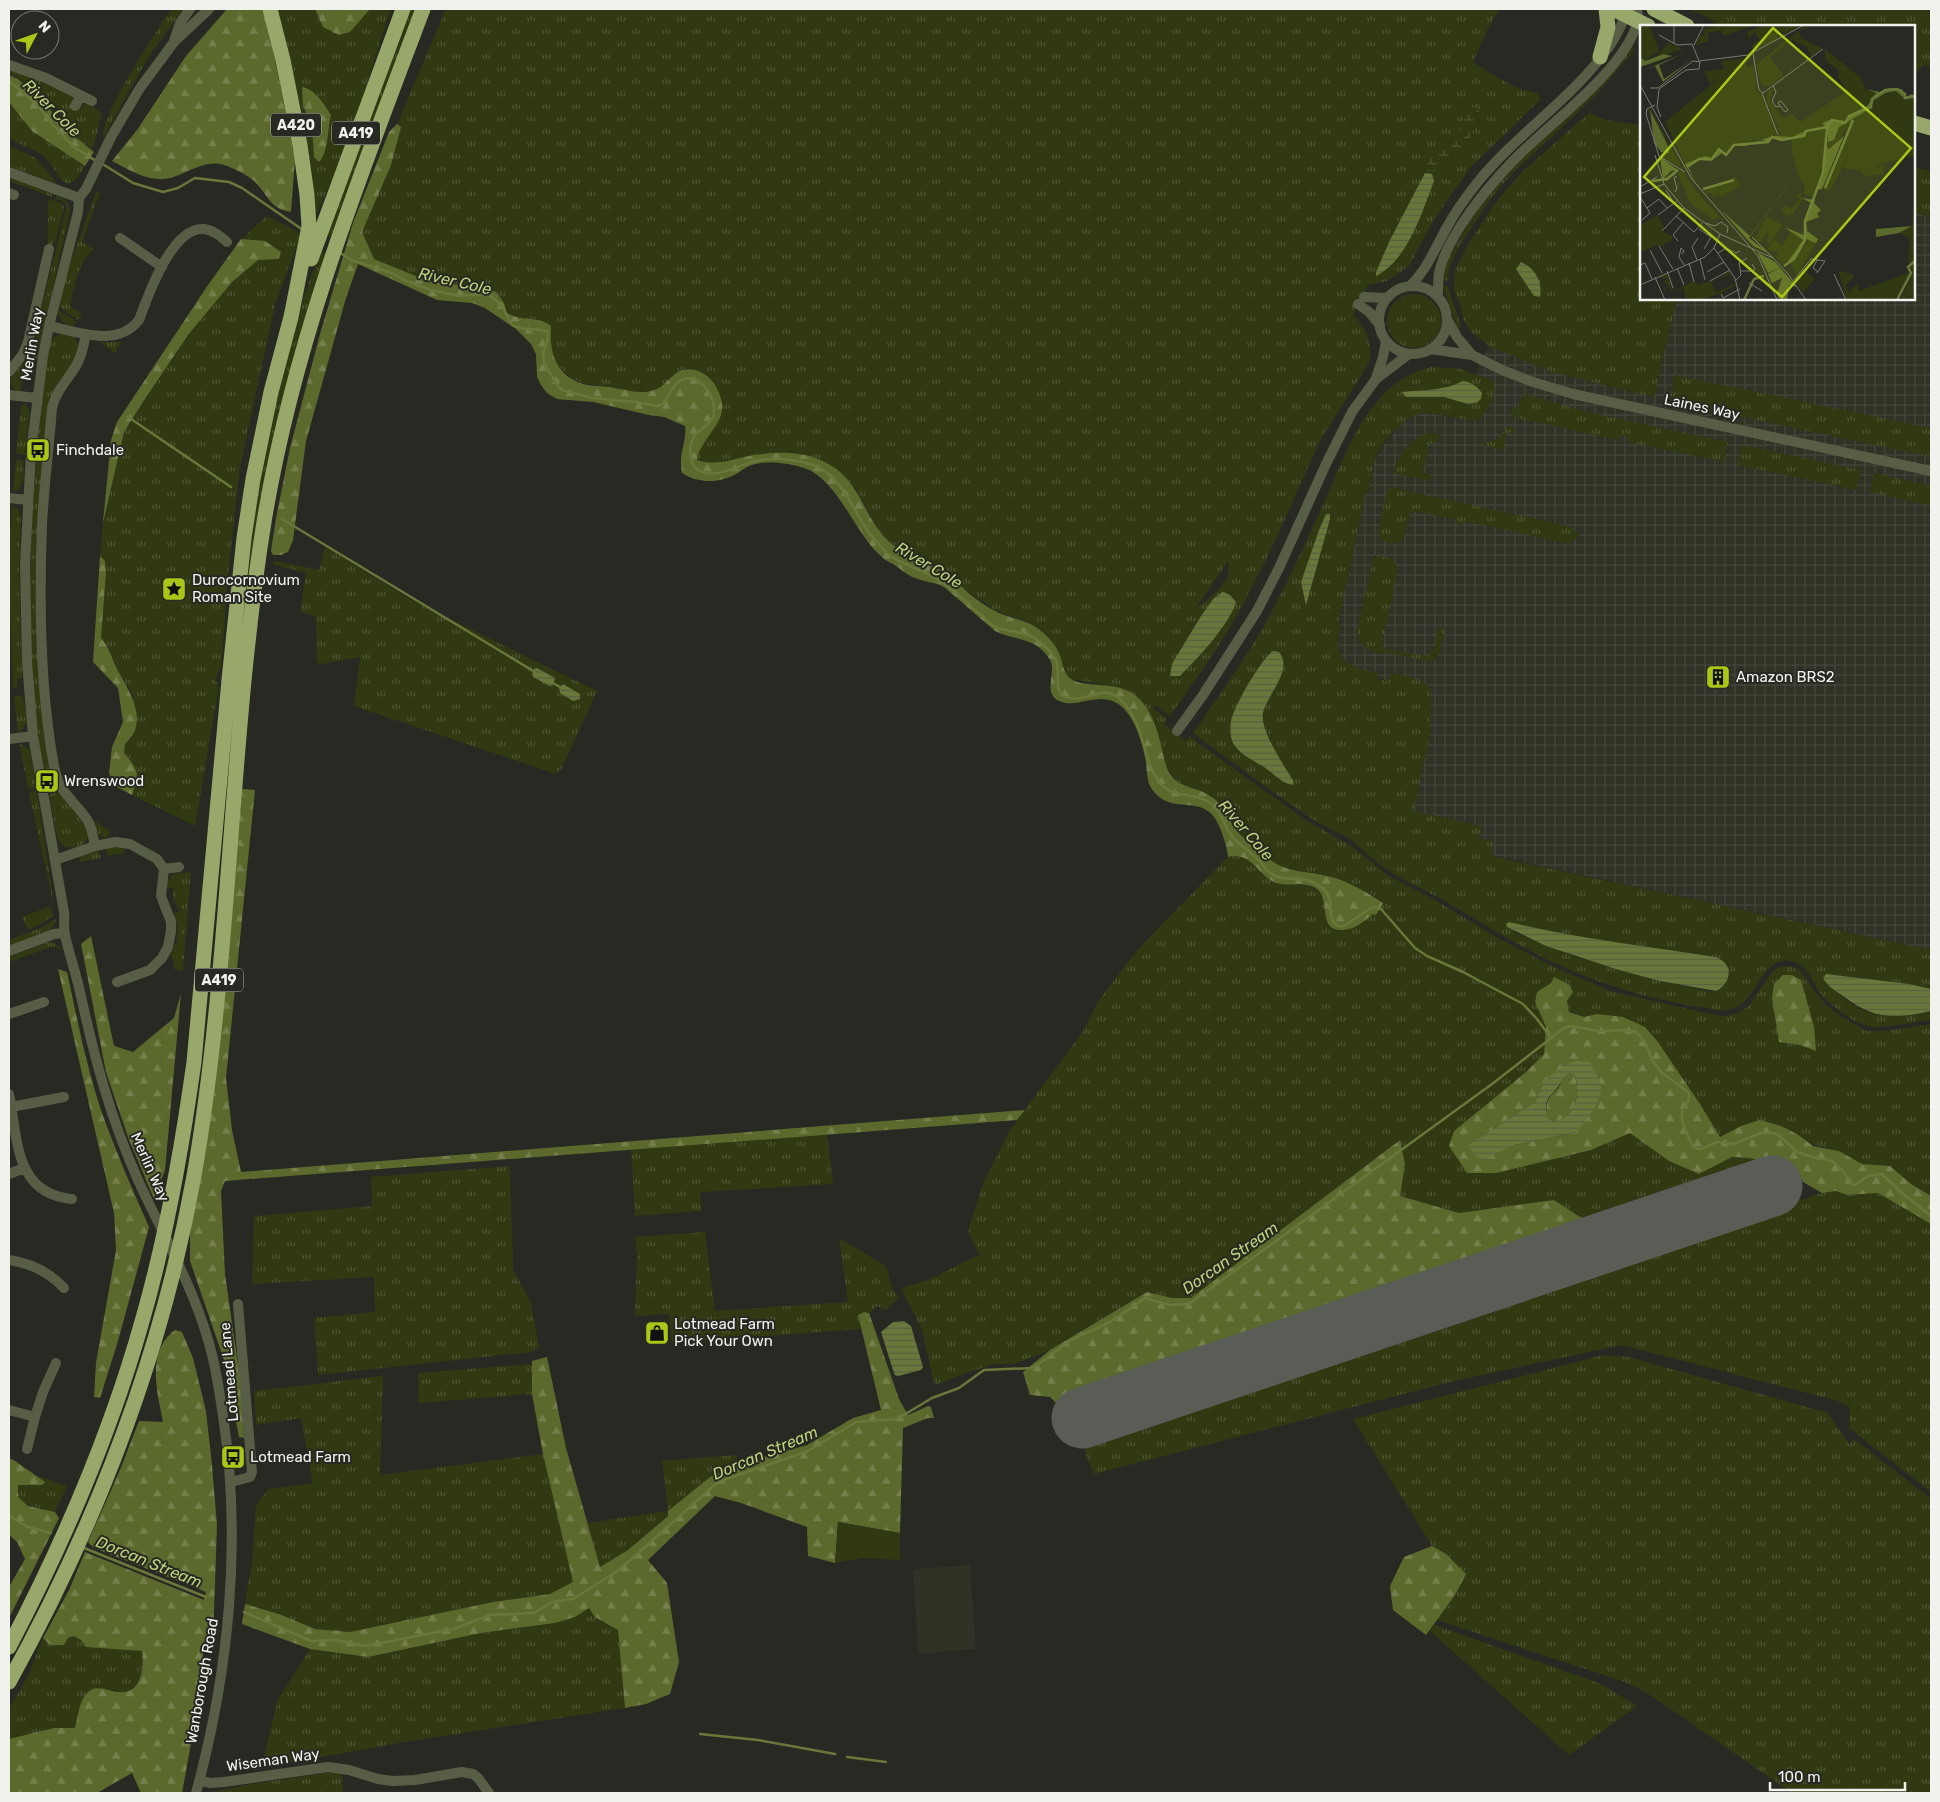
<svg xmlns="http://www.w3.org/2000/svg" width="1940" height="1802" font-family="Rubik,sans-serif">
  <defs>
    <pattern id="industrial-grid" width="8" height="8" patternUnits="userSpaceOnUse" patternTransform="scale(1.25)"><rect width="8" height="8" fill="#2f3225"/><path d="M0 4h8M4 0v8" fill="none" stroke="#43463a"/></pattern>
    <pattern id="grass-tufts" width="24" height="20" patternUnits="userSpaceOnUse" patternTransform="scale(1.25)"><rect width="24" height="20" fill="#313912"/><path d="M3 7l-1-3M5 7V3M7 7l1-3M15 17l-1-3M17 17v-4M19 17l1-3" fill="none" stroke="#4f5635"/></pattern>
    <pattern id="forest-firs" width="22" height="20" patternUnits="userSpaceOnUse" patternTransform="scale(1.25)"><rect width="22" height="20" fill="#5c692d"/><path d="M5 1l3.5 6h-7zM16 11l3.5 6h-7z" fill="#747f4c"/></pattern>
    <pattern id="wetland-marsh" width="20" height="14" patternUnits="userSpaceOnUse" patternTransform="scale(1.25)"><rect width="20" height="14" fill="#313912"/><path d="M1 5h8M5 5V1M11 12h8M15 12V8" fill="none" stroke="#4f5635"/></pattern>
    <pattern id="water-rules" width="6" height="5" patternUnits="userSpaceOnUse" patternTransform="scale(1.25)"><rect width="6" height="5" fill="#69773b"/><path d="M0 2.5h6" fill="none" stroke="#586041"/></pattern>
  </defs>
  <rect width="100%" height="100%" fill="#272922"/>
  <!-- built -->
  <path fill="#2f3225" d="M970,1565L976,1649L918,1654L913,1569Z"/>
  <!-- industrial -->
  <path fill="url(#industrial-grid)" d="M1914,213L1931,217V950L1491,855L1479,839L1482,826L1386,805L1390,673L1389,681L1377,678V673L1359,669L1347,663L1341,656L1337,647L1340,626L1338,623L1366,492L1369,489L1375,459L1383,446L1400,425L1410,417L1421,413L1433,414L1474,421L1479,420L1491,401L1493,381L1475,374L1489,346L1552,372L1653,397L1659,387L1656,386L1677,299H1914Z"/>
  <!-- grass -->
  <path fill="url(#grass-tufts)" fill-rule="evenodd" d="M171,9H183L149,56L103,138C102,112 155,34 171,9Z
    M275,9H315L317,16L356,25L370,9H391C383,30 377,52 370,75C355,122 338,170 316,214C311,145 296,75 275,9ZM303,105L331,115L327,129L326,148L314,157L312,128Z
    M408,9H417L331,237L324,234Z
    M446,9H1499L1489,27L1473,62C1494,75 1512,89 1537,93L1541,99L1470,168L1433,221L1409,266L1387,281L1368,285L1353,315C1367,329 1373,343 1369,363L1321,439L1270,552L1237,616L1214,653L1170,716L1156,705L1153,708L1167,719L1164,724L1186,741L1190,737L1304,819L1351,846L1389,876L1435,900L1498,938L1552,966L1610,991L1710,1014L1724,1016L1735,1014L1749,1006L1772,972L1779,967L1789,966L1800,970L1814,991L1826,1005L1840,1016L1867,1031H1885L1931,1024V1196L1911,1184L1890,1166L1862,1164L1839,1151L1741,1126L1720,1137L1700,1104L1658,1042L1597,1014L1584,1017L1569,1011L1567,1001L1573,992L1570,985L1554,978L1551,983L1537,992L1535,1002L1546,1027L1544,1054L1526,1072L1454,1131L1591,1150L1630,1132L1669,1161L1699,1174L1732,1157L1750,1158L1780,1166L1592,1225L1554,1200L1459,1213L1400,1196L1405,1164L1400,1140L1191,1299L1172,1298L1147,1292L1050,1350L1015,1364H994L960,1375L938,1384L934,1383L922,1330L901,1288L928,1280L979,1255L968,1230L984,1181L1010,1130L1083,1031L1099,1000L1139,948L1228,857L1235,855C1254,858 1258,873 1270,878C1275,880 1280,883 1285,884C1296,886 1308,882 1318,891C1322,894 1332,922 1336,930C1359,930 1368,919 1383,902L1371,894L1337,879L1327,876L1294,871L1281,867L1271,861L1237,831L1221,804L1211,795L1183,786L1172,776L1164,762L1162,746L1156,725L1149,712L1107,685L1071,679L1064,672L1058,650L1040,630L1027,622L996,611L966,590L953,577L894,546L881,534L855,488L778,453L762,454L719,463H707L696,459C699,448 704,440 712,431L686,369L679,371L662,387L652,391L638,392L582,383L571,378L557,365L550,343L525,320L515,318L507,313L504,303L428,281L374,259L362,232L391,165L401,127L397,124ZM1228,561C1234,582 1210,598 1195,609ZM1774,984L1800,1045L1779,1042L1772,998Z
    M1689,9H1931V67L1924,65L1914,74V26H1720L1711,19Z
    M1631,46L1634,48L1630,55L1596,95L1516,170L1499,188L1487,204L1460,245L1449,268L1448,281L1443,280L1444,270L1449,257L1468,225L1491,192L1527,153L1579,107Z
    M9,69L39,79L72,96L78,108L86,103L102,113L93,148C75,143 74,129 63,118C59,115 54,113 50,109C39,97 24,79 9,73Z
    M9,102L32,131L85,166C63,206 58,165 41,154C31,148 19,144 9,139Z
    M1589,113L1606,120L1641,125V299H1677L1656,386L1659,387L1653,397L1552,372L1489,346L1470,331L1464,321L1459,301L1454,291L1455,270L1467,246L1496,202L1521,173ZM1521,262L1526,264L1534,296L1526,283Z
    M9,146L36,158L57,184L9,166Z
    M1914,167L1931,171V217L1914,213Z
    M9,177L53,194L52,197L9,181Z
    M96,191L101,194L97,200L82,242L94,249C78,263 74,286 70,306L82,314L78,320L59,307L67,273Z
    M57,195L68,202L70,211L37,359H33L37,324L67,206L64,202L56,199Z
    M49,199L61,203L64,207L56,240L51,247L48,245V202Z
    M267,216L296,231L300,237L275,305L240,467L229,566L221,666L215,680L218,684V692L195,826L132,795C140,773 139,771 124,753L125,744L132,738L133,695L116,667L108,646L101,638L106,573L105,561L100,556L103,523L124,432L188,335L232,282L258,260L265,241L241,239Z
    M320,250L326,255L309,307L241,668L234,667C249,526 272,384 320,250Z
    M1443,285L1448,287L1461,326L1458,330Z
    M1387 321a27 27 0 1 1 54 0a27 27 0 1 1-54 0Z
    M58,310L76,321L74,326C65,325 58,320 58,310Z
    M61,333L73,336C88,352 66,371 57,384C53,389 52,394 51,399L39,543L55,784L48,785C41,758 36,730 34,703C26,599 31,495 43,392C45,379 45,350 52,340C54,337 58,335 61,333Z
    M100,342H122L114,353Z
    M24,361L27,364L20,392H17L12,386L10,379Z
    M1431,367L1461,369L1493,381C1498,392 1486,415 1477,421C1460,420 1443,414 1426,413C1407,413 1385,438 1377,454C1372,465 1371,478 1369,489L1366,492L1338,623C1341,628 1339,632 1338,638C1334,664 1358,669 1378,673L1377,679L1388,681L1390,673C1405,676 1427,676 1431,694L1430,734L1414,811L1482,826L1479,838L1493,842L1491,856L1931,950V989L1909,984L1826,974C1850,1018 1887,1021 1931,1011V1020C1916,1021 1884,1029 1871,1027C1853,1023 1832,1007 1821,994C1811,981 1808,963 1790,961C1755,956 1759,1016 1717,1010C1667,1003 1616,990 1570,970C1525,951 1483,923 1441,899C1422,888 1402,880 1384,868C1372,859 1362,849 1351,840C1338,831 1322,826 1309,817C1269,790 1231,761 1193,733C1220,695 1247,656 1270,615C1289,579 1306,543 1323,505C1340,467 1356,420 1388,390C1400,379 1415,371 1431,367ZM1270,653L1284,663C1281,680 1270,693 1264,710C1258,727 1284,765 1293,780L1289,785C1279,780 1272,772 1264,766C1253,759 1240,755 1233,743C1222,722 1255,669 1270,653ZM1509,922C1576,940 1646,946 1715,957L1713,992L1660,981L1573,956L1515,933Z
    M1675,375L1931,428V457L1672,402L1671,394Z
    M1525,394L1587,412L1728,442L1724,462L1628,442V437L1619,435L1618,440L1517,418L1510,414L1512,408L1516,410Z
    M25,403L30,412L25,455L16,454L21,406Z
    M1507,426L1514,428L1513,434L1507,432L1503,450L1479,444L1480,442C1492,444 1502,438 1507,426Z
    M1428,433L1440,434L1438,442H1436V444L1429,443L1423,472L1431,475L1430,481L1393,473C1397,456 1411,438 1428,433Z
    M1742,445L1861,470L1856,490L1737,465Z
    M16,459L23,460L24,476L20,488L13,492Z
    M1874,473L1931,486V506L1870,492Z
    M1390,487L1568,526L1574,529L1579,536L1568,544L1470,522L1463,523L1459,529V524L1454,519L1414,511L1410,514L1405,536L1401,541C1391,546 1381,543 1378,532L1387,491Z
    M12,505L18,509L21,518L19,570L22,679H17V688H13C11,627 6,566 12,505Z
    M325,547L413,601L597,691L562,768L556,774L354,706L360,657L323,664L317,663L316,616L300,612L306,573L272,564L275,561L319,570Z
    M1374,555L1392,559L1396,564L1397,572L1382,645L1386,649L1428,656L1434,650L1439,626L1445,628L1439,654L1435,660L1428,661L1382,652L1381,654C1367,650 1359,646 1357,631Z
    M14,696H23C25,710 31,724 18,733Z
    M19,743L29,749L37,787L28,789Z
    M56,788C63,800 88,824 88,835C88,841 82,845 78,848L65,847L58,840L49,796Z
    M34,791L37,793L55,911L29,793Z
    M90,818L111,831L106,839L97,833Z
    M119,847L124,848L125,853L107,856L106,848Z
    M98,849L101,858L79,862L81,856Z
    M191,872L183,971L175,969L172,957L170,955C178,942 181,928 172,914L180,911L173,899V888H166L168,880L173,874Z
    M51,906L53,916L41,924L28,930L22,917Z
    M57,918C54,936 24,941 9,946V940L43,927Z
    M48,942L54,943L62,949L51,947L9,962V957Z
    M827,1134L833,1184L700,1192L702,1211L635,1216L631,1150Z
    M510,1166L513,1269L531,1303L539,1348L532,1352L318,1375L314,1318L375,1312L374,1277L252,1284L254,1216L372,1206L371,1177Z
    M1786,1172C1794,1178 1794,1184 1795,1194L1788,1199L1582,1264L1081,1429C1061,1423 1063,1412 1080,1404L1773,1175Z
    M1836,1191L1847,1195L1878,1193L1931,1224V1492L1849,1428L1850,1407L1838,1401L1621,1345L1454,1381L1094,1474C1085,1454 1080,1449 1094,1430L1822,1193Z
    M705,1232L715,1311L848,1302L839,1238L886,1266L893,1290L899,1298L886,1310L877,1306L869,1313L864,1312L858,1315L861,1329L672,1343L669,1314L635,1316L637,1253L635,1237Z
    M1604,1355L1629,1357L1828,1413L1849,1444L1854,1439L1931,1499V1793H1792L1647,1693L1625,1682L1437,1620L1455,1595L1446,1554L1432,1546L1353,1419Z
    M532,1364V1394L419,1403L418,1373Z
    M383,1376L380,1475L543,1454L573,1582L550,1594L493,1602L350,1632L315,1629L279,1614L245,1604L252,1562L256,1506L268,1489L313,1483L301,1418L256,1425L254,1391Z
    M736,1455L738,1464L710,1477L668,1511V1515L628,1550L600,1567L588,1523L668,1511L662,1461Z
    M38,1476L67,1486L55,1512L28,1505L17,1497L18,1485H42L44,1482Z
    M589,1608L595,1617L618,1630L625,1708L410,1741L261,1768L278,1699L310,1649L368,1657L481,1633L555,1623L575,1617Z
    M1434,1625L1601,1684L1637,1706L1569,1755L1430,1631Z
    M74,1636L81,1640L142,1651C143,1666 142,1692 122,1692C119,1692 117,1691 114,1690C104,1690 93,1695 83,1697L75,1729L54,1728L9,1739V1709L29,1674L43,1638L50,1645H64L68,1638Z
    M333,1772L342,1773L343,1793H205L253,1784Z"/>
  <!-- forest -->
  <path fill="url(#forest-firs)" fill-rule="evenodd" d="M227,9L265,10L295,159L291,212C269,209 268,194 254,181C246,174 230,166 220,164C198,160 179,181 158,179C141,178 126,168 112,161L137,130L186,56Z
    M315,9H370L350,32L339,35L323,27Z
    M9,75L18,79L41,99L51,111L62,120L68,131L94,152L85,166L32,131L9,102Z
    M302,87C315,89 324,104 331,115C327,130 329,152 319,162L314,157L312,128L303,105Z
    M397,124L401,127L391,165L362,232L374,259L428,281L483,288L496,292L504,303L507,313C521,322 539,316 551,326C549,351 555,375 583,384C591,386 600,386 609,387C623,389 637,394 651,391C663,389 668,378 678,372C690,365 705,372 712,381C718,388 723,400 722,409C722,425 700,441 697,460C715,466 730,460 749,456C768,452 796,451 815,458C864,475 859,517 893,545C910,559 933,563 951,576C956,580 960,585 964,589C973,597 985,606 997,612C1011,619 1029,620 1041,631C1047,636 1055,644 1058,651C1063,660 1062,673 1071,679C1087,689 1115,680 1135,695C1150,707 1157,727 1161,745C1164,756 1164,764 1170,774C1180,789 1199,787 1212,797C1226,806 1228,821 1238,832C1248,843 1261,853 1272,861C1289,873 1308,871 1327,876C1346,880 1367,892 1383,903L1376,915L1373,914C1363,922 1356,929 1343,930C1317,932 1331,900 1317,889C1303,879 1285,889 1272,881C1257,872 1249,851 1228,857C1227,847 1224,838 1220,828C1206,791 1175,816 1155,793C1145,783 1148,770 1145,758C1143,745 1137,726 1129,715C1106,683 1081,711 1059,701C1042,693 1057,672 1050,660C1037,637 1015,641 995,631L944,587C934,582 925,582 915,578C906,575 900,568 893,564C890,562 886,561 883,558C854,534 839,480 804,468C789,463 768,460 752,465C745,467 742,471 736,474C719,484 697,483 682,473C678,452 687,444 685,426L664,417L649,415L593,402L557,399L547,393L541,385L537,377L536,354L531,344L516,329L485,308L472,303L437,300L358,264L346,298L306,441L293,540L288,552L281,555H273L271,551L276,518L290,448L320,334L353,223L389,132Z
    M241,239L265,241L281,252L278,259L258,260L232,282L188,335L143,402L124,432L103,523L111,440L117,422L208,285Z
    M100,556L105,561L106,573L101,638C110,648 111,657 117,669C130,692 150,722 125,744L124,753C139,771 140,773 132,795L115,786L109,773L112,747L123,722L118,688L93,662Z
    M242,789L255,790L226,1078L232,1130L241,1172L1025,1110L1017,1120L225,1181L221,1191L225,1274L241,1386L244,1438L239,1437L224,1360L190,1261V1235L213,1089L230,936Z
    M91,936L114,1046L133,1052L174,1018L181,993L165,1170L154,1199L128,1137L106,1072L81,944Z
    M58,969L67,972C78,1023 88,1075 106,1124C119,1159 134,1193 149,1227L118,1341L100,1398L94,1397L96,1363L116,1250L114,1213Z
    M1783,975H1792L1801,980L1814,1027L1816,1051L1800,1045L1779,1042L1772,998L1774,984Z
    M1554,977L1570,985L1573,992L1567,1001L1569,1012L1584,1017L1597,1014L1623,1017L1645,1027L1658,1042L1700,1104L1720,1137L1741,1126L1760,1120L1781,1126L1797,1134L1813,1146L1839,1151L1862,1164L1890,1166L1911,1184L1931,1196V1224L1878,1193L1847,1195L1836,1191L1822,1193L1803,1182L1799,1172L1750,1158L1732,1157L1699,1174L1669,1161L1630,1133L1591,1150L1496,1173H1467L1449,1146L1454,1131L1526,1072L1544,1054L1546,1027L1535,1002L1537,992L1551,983ZM1590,1062L1577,1132L1514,1145L1468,1147V1145L1535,1102L1545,1080Z
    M1570,1073L1575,1076C1581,1095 1575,1115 1556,1122L1549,1119C1543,1103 1548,1099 1558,1088C1562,1082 1563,1076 1570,1073Z
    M1400,1140L1405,1164L1400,1196L1459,1213L1554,1200L1592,1225L1301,1325L1057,1404L1050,1397L1030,1395L1023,1372L1050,1350L1147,1292L1172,1298H1191Z
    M864,1312L869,1313L899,1399L908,1415L928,1406L931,1407L934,1418H928L903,1428L900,1533L838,1522L835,1563L808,1556L807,1527L741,1503L715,1496L648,1560L667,1583L679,1662L670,1694L646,1704L625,1708L618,1630L595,1617L589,1608L575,1617L555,1623L481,1633L368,1657L310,1649L242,1624L245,1604L279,1614L315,1629L350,1632L493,1602L550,1594L573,1582L543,1454L532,1394V1361L547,1357L566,1448L600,1567L628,1550L668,1516V1511L710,1477L738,1464L807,1445L853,1418L881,1410L858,1315Z
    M175,1330L182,1332L193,1358L206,1411L212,1465L217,1525L213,1640L204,1643L198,1705L182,1793H141L132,1773L97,1793H9V1739L54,1728H75C78,1717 79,1700 88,1692C98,1683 111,1693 122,1692C142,1692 144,1666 142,1651L86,1647L81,1640L74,1636L68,1638L64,1645H50L43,1638L69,1590L85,1552L204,1600L206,1592L94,1548L88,1542L120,1470L139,1421L163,1422C157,1392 146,1351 175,1330Z
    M9,1458L15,1461L45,1482L42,1485H18V1497L28,1506L55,1512L59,1518L9,1618V1587L25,1559L17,1542L9,1535Z
    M1432,1546L1446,1554L1466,1574L1455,1595L1426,1635L1393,1610L1390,1586L1404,1557Z"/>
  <!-- wetland -->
  <path fill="url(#wetland-marsh)" d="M1474,107L1479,110C1474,139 1459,158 1432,171L1425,169L1434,150C1440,148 1449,147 1453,143C1464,133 1458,110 1474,107Z"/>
  <!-- garden -->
  <path fill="#313912" d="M838,1522L900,1533V1560L863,1558L835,1563Z"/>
  <!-- water -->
  <path fill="url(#water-rules)" fill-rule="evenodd" d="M1425,173L1432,174L1434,181C1422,212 1408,260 1376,276V272L1390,240Z
    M1521,262C1535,268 1543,282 1540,297L1534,296L1516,269Z
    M1463,381C1471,382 1477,386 1482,393L1481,399L1476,403L1468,404L1444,397H1406L1402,392C1423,390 1444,391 1463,381Z
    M1326,514H1330V519L1306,605L1301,582L1319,530Z
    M1223,592L1230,595L1236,602C1230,624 1197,659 1180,676H1170L1172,664L1201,616L1214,598Z
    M1273,651L1279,652C1294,670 1267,694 1263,713C1260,730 1284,766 1293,780V785C1282,784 1273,773 1264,767C1253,760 1240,755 1233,743C1230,736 1230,729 1231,721C1234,706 1261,659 1273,651Z
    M537,668L555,678L553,685L550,686L533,677L532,671Z
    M563,684L580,694V699L573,701L560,693L559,688Z
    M1509,922C1577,939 1646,946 1715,957C1734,963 1732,983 1716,991L1660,981L1619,970L1546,946L1507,927L1506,924Z
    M1826,974L1909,984L1931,989V1011C1895,1019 1874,1020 1843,996C1836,991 1827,986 1823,978Z
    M1576,1061L1590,1062C1594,1070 1602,1082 1601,1091C1598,1106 1585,1121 1577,1132L1514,1145L1482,1161L1468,1147V1145L1535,1102L1545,1080L1563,1066ZM1570,1073L1575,1076C1581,1095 1575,1115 1556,1122L1549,1119C1541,1099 1550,1099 1559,1085C1563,1080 1564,1076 1570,1073Z
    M904,1321L911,1326L923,1367L921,1370L898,1376L895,1375L893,1370L881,1332L893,1322Z"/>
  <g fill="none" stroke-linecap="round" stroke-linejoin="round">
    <!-- stream -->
    <path stroke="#69773b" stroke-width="2.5" d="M9,81L37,104L53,125L74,147L96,161
      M101,163L133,183L163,192L178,188L195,178L229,182L242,188L303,230
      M339,252L351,260L392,273L406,281L431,290L460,296L480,294L489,295L497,301L503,308L512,325C524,332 536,327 548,332V339L543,353L544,363L558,386L562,390L592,398L635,402L659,406C670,401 670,384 683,379C701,373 719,401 713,417C710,425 700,429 695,435C688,445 688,463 698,470C716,481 742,463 760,460C777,458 797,460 813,465C841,475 852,508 867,530C872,537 879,544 884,550C897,564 922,569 937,579C958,592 973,610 992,625C1009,635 1025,628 1041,643C1046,647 1052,654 1056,660C1061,671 1053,689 1064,696C1082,707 1102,681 1121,700C1145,724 1141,756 1159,782C1170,797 1192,793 1207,801C1220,808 1222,820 1229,832C1236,844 1249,850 1259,860C1263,865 1266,871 1272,874C1283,882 1300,876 1312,882C1319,885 1326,890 1329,897C1332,907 1327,928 1344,926L1371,908L1375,907L1381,909L1415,948L1427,956L1463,972L1523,1004L1537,1019L1551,1038
      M128,417L231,487
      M282,519L535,672
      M553,683L560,687
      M9,1516L28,1527L51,1533
      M84,1548L206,1597
      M244,1612L311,1641L335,1640L365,1646L453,1629L490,1615L534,1613L552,1602L573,1599L619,1570L718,1482L808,1451L856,1422L897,1419L932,1398L959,1388L984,1370L1033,1368L1071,1340L1110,1322L1145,1298L1169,1305L1189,1304L1492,1084L1564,1028L1572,1026L1598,1031L1626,1030L1636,1032L1645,1042L1652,1060L1661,1072L1689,1093C1691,1102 1684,1105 1682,1112C1680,1119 1690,1142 1694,1148L1701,1149L1717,1142L1734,1144L1761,1133H1772L1777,1134L1797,1152L1812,1157L1832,1161L1842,1170L1852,1184L1855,1185L1868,1176L1882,1174L1902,1193L1931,1216
      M700,1734L758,1740L835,1754
      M847,1757L886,1762"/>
    <!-- runway -->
    <path stroke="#5a5c56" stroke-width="61" d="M1082,1418L1772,1186"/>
    <!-- minor -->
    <path stroke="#585e46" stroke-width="10" d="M174,41L180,23L190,9
      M9,65L46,78L92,101
      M75,106L81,96
      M9,172L79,198
      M9,193L14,195
      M120,238L162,267
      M1411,285C1427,269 1436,247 1447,227C1455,212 1466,197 1477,183C1517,133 1574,98 1611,44C1618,33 1623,21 1628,10
      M1379 320a34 34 0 1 1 68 0a34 34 0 1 1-68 0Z
      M1438,296C1438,288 1438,281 1439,273C1446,238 1486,189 1511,163C1547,125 1621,74 1637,24C1639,19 1637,14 1637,9
      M1364,297L1387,298
      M1358,304L1369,312L1380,325
      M1448,321L1457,337L1472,355
      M49,326C78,332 117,348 139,320C148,296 172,226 204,229C213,230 220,236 227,242
      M86,334C84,344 82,355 77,364C68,380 56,390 52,408C49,447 44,486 42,525C39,604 40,694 55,771C60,794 76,802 88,821C92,828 93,837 95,846L115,842L130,844L157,859L164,869L161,896L171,922V931L168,947L162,958L150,970L117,982
      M1430,349L1472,355L1502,370L1533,382L1573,394L1931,471
      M9,372L23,354L28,342L49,249
      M1376,378L1383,357L1386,341
      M9,395L37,398
      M9,498L27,500
      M1177,731L1203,695L1257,611L1279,568L1326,464L1352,412L1376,379L1409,354
      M9,739L33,736
      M55,860L95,846
      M164,869L179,867
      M9,951L54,934L64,933
      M9,1014L44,1002
      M9,1094C18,1138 14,1194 72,1199
      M11,1107L64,1097
      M9,1174L24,1168
      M9,1260C30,1263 49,1272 64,1288
      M9,1410L35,1417L43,1392L56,1363
      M27,1449L35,1417
      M231,1482L250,1477L252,1472L238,1304
      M199,1781L211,1783L224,1782L328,1767L349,1770L378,1779L392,1781L415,1780L462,1772L473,1774L478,1778L489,1793
      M196,1793C229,1672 242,1541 223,1416C219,1390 216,1365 208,1340C192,1284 162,1233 138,1180C110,1117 95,1060 80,992C76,973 69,954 65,935C63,928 65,919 64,912L33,736L27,662L25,564L31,452L43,356L49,326L78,212L79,198L86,189L111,137L140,88L174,42L209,9"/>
    <!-- highway -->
    <path stroke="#98a76a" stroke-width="15" d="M1613,9L1648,26
      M1654,9L1687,26
      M1600,57L1608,27L1606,9
      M1914,123L1931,128
      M311,259L403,9
      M9,1647C64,1542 111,1433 143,1318C167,1234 182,1148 194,1062L229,680L244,538L253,479L271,392L291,317L309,226L307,195L300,145L283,60L270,9
      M9,1682C96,1525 162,1353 194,1176C232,958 229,734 265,516C295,338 360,176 423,9"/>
  </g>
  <!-- icons -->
  <defs>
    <symbol id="bus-square" viewBox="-11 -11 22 22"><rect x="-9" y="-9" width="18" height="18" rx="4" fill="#aac718" stroke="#272922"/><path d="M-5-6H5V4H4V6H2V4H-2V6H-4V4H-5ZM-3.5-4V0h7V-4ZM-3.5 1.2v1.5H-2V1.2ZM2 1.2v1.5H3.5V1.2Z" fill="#111"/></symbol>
    <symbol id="sight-square" viewBox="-11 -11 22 22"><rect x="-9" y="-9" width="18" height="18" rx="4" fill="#aac718" stroke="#272922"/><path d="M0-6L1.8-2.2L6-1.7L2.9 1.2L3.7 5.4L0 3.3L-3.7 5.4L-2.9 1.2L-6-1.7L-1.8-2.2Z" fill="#111"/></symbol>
    <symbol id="building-square" viewBox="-11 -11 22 22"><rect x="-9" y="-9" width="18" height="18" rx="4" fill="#aac718" stroke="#272922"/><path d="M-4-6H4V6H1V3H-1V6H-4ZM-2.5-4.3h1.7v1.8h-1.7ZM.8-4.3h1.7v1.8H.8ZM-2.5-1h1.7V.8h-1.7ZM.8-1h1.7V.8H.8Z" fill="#111"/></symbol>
    <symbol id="shop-square" viewBox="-11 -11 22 22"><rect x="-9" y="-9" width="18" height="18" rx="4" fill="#aac718" stroke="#272922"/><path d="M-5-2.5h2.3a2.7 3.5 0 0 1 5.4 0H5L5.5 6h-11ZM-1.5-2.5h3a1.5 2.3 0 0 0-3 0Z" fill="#111"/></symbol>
  </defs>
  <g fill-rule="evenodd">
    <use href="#bus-square" x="24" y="436" width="28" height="28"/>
    <use href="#sight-square" x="160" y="575" width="28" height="28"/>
    <use href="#building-square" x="1704" y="663" width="28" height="28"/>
    <use href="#bus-square" x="33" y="767" width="28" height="28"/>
    <use href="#shop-square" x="643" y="1319" width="28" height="28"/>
    <use href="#bus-square" x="219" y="1443" width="28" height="28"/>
  </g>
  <g text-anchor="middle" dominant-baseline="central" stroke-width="4" stroke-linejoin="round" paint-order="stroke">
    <!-- shield labels -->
    <g fill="#272922" stroke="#b4b6b0" stroke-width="1">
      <rect x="271" y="113.5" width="50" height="23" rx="4"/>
      <rect x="332" y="121.5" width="48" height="23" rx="4"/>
      <rect x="195" y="968.5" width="48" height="23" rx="4"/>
    </g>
    <g font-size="14" font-weight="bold" fill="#f1f2ed">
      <text x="296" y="125">A420</text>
      <text x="356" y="133">A419</text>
      <text x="219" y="980">A419</text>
    </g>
    <!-- street labels -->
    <g font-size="15" fill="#f1f2ed" stroke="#272922">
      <text transform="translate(32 344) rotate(-80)">Merlin Way</text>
      <text transform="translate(1702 407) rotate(12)">Laines Way</text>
      <text transform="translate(150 1167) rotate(66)">Merlin Way</text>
      <text transform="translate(229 1372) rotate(-95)">Lotmead Lane</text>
      <text transform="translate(202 1681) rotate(-80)">Wanborough Road</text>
      <text transform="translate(273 1760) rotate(-8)">Wiseman Way</text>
    </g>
    <!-- poi labels -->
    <g font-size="15" fill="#f1f2ed" stroke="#272922" text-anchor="start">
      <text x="56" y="450">Finchdale</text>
      <text x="192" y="580">Durocornovium<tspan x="192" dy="17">Roman Site</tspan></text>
      <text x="1736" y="677">Amazon BRS2</text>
      <text x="64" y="781">Wrenswood</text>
      <text x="674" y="1324">Lotmead Farm<tspan x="674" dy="17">Pick Your Own</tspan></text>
      <text x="250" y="1457">Lotmead Farm</text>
    </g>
    <!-- water labels -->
    <g font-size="16" font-style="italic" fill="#bed37b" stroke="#272922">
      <text transform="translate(52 108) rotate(45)">River Cole</text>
      <text transform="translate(455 281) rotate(13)">River Cole</text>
      <text transform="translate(929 565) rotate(31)">River Cole</text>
      <text transform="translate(1246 830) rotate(49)">River Cole</text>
      <text transform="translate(1230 1258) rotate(-35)">Dorcan Stream</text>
      <text transform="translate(765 1453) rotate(-23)">Dorcan Stream</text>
      <text transform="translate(149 1562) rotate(22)">Dorcan Stream</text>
    </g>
  </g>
  <!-- overview -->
  <g transform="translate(1640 25)">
    <rect width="275" height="275" fill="#272922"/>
    <path d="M3,0H9L19,26L4,36L0,32V3ZM82,0H115L83,11L81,5L68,8V16L55,21L60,11L65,10L64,4ZM126,0H161L145,9L141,6L137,8V15L113,24L111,20L119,15L115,7L109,14L107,7ZM166,0H172L159,6L161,13L182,23L171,32L167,22L152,15L130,32L144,51L130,61L122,60L118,48L116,30L118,38ZM28,18L43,24L14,33L19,29ZM185,24L220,52L226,65L236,68L230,79L207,91L206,96L183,98L188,104V116L192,117L199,102L209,95L231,83L236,73L256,66L265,74L275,73V97L265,100L275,98V131L244,138L232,145L244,140L243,149L224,151L220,145L203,143L214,120L190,166L184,165L208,102L194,121L189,124L185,121L183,147L172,172L163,169L165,161L158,150L152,128V114L163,111L164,106L155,112H131L93,120L85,129L83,124L78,123L72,133L65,131L45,140L25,97L71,60L64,46L84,44L81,36L103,33L107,43L114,40L117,66L123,71L137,111L140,109L126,73L129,64H134L130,75L141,91L144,93L152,88L160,97L207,66L198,52V45L185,35ZM10,83L40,138L41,142L21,131V127L29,124L11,87L6,88ZM42,145L55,165L80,192L73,195L51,179L38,149ZM96,152L100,161L81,172L78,168L76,172L68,167L65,169L67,163ZM160,168L163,174L152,190L147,191L141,186L145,180L152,184L160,174L155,170ZM275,174V235L268,242L270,213L259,208L272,201ZM18,190L24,202L22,207L32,211L33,214L23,220L27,225L19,220L0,227V200ZM127,191L143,200L130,219L126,216L129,211L127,208L119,218L114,214ZM151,207L163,216L152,234L143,240L136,233L138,227L127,225L135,214L142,221ZM170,213L176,218L157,250L151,238ZM275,236V272L268,275L270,269L266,275H261L272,249L269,243ZM163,244L175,254L163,267L155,256ZM89,246L97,259L99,264L96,260L83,267V272L81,268L60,275L45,273L44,263L27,268L31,266L30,262L24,265L22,264L30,261L23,257L27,253H18L26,248L33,266L55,256L57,260L63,258V254L65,258L75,255L71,258L76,268L95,258L90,249L77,255ZM198,246L213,249V253L206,260L208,268L218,259L219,266L271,247L256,275H207L202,260L204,258L202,259Z" fill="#313912"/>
    <path d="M24,29L32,31L0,42V32L5,36ZM43,29L19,40L24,54L51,35L23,57L15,41L4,45ZM250,63L262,64L266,72L272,69L275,73L265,74L256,66L246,68L234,75L231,83L199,102L194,115L188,117V104L182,98L192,94L206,96L209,90L227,81L236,68L226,64L240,67ZM10,85L28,121L29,128L21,127L14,118ZM165,106L164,111L141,116L132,113L128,117L122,115L106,121H94L86,131L82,128L71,136L60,135L48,142L57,160L45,139L65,131L72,133L79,123L86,129L95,119L105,120L133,111L152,112ZM204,111L182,164L177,165L183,147L185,120L189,124ZM20,132L38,145L31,146L23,154ZM157,147L109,213L130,229L113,221L81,185L110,211ZM162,173L175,175L174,178L181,185L177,189L179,192L166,197L167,206L178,214L176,218L166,214L155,234L144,242L163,215L144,202L164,210V196L171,178ZM272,201L259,208L236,212V204ZM117,227L135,237L157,262L149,260L147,275L138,273L137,269L142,253L132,258L128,249L140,243L128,248Z" fill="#5c692d"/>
    <path fill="none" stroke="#69773b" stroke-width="2.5" d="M47,142L59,134H72L79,124L86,130L94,120L128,117L132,112L142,115L164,111L166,106L187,102L192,95L205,98L209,91L231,82L232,74L245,65L257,64L265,69V73L275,71M12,156L27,154L38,145M185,163L213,95M63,164L94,155M144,241L154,234L165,215V196L183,148L187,103M104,275L114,254L124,251M257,275L271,248L268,242L275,236"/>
    <path fill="none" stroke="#787973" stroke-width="1" d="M19,10L37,20L52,19L59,36M34,19V0M54,20L64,0M113,28L119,65L123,68L183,24M59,36L108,30L164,0M0,60L51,153L118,231L137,275M133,60L136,67L132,76L136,82L140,81M10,63H18L53,36L60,37L59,44L46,45L19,64L17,82L21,92M122,68L138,110M141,76L148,85L145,87L138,78ZM15,80L7,84L6,89L19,131M15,130L24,159L44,183L80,209L133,233L148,249L166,275M19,131L45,147M0,132V148M0,162L17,152M26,165L34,178M35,167L37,163L34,153L37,151M0,169L24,159M0,172L10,188L2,195M7,183L19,174L27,183M18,190L37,176M36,191L54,207L62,198M65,198L75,201L81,197L88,202L87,208M59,204L71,212L64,224M22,206L44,183M112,212L133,233M38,216L33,210L43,198M19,221L33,244M74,223L95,253L100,275M10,225L22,248M78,228L86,223L96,228L100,226M42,229L44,226L41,223L39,232L44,240M60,234L65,255M57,235L52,222L58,213M177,235L173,243L178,247M49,238L54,257M0,240L5,238L12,254M37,243L44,260M27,246L33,263M100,246H112L115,244L112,239M67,247L84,237M194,249L206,275M15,252L25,275M96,255L101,250L99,238L107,233M154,255L171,234L185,236L177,248M70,256L90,245M109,258L122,266M0,260L65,232L74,223L80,209M81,269L83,273L100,264"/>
    <path fill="#aac718" fill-opacity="0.15" stroke="#aac718" stroke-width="2.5" d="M133,3L271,123L142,272L4,152Z"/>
    <rect width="275" height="275" fill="none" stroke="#f1f2ed" stroke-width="2.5"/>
  </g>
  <!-- border -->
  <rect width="1940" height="1802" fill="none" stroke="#f1f2ed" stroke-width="20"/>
  <!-- north arrow -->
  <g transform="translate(35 35) rotate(49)"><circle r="24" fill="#272922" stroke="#787973"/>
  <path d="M0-4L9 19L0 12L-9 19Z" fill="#aac718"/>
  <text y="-8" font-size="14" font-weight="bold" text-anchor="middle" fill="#f1f2ed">N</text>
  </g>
  <!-- scale -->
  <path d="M1770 1782v8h135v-8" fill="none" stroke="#f1f2ed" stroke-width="2.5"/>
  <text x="1778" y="1782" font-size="15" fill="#f1f2ed" stroke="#272922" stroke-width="4" paint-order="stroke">100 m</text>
</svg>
